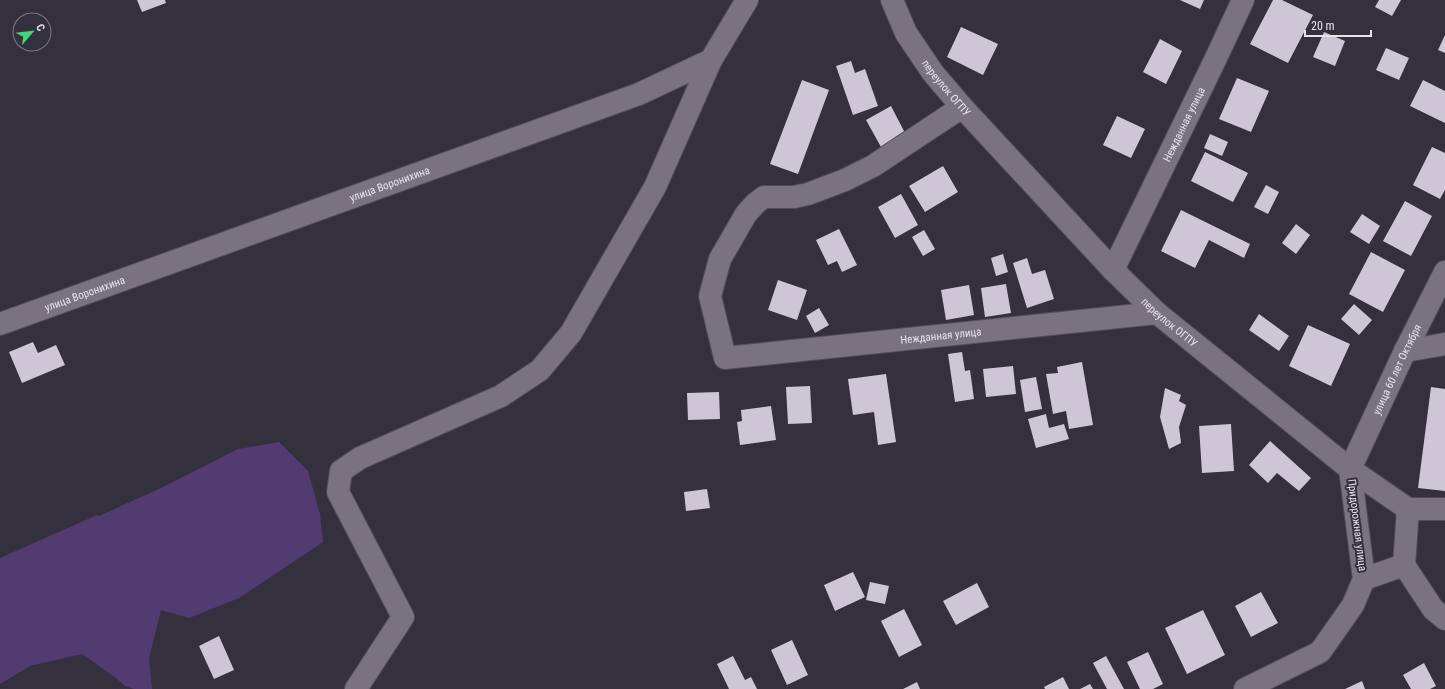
<svg xmlns="http://www.w3.org/2000/svg" width="1445" height="689" font-family="'Roboto Condensed',sans-serif">
  <rect width="100%" height="100%" fill="#35303d"/>
  <!-- green -->
  <path fill="#523b71" d="M279,442L308,471L320,514L323,542L239,598L189,618L161,610L149,658L152,689H134L125,686L116,678L82,654L30,666L0,684V558L97,515L99,516L163,487L238,449Z"/>
  <!-- building -->
  <path fill="#ccc6d6" d="M137,0H165L166,3L142,12Z
    M1180,0H1204L1200,9Z
    M1273,0H1282L1313,15L1288,63L1250,44Z
    M1379,0H1401L1392,16L1375,7Z
    M961,27L998,44L983,75L947,57Z
    M1324,32L1345,41L1335,66L1313,57Z
    M1445,35V53L1438,50Z
    M1160,39L1182,51L1166,84L1143,72Z
    M1386,48L1409,58L1399,80L1376,70Z
    M851,61L855,73L865,69L878,106L853,115L836,66Z
    M1237,78L1269,91L1251,132L1219,119Z
    M802,80L829,90L798,174L770,164Z
    M1423,80L1445,91V123L1410,106Z
    M891,106L905,133L881,147L866,120Z
    M1117,116L1145,129L1131,158L1103,145Z
    M1210,134L1228,142L1222,156L1204,148Z
    M1432,147L1445,153V190L1440,199L1413,185Z
    M1205,152L1248,173L1233,202L1191,181Z
    M943,166L958,192L925,212L909,186Z
    M1266,185L1279,192L1268,214L1254,207Z
    M901,194L918,225L895,238L878,207Z
    M1405,201L1432,216L1411,256L1383,241Z
    M1181,210L1250,244L1244,258L1209,240L1195,268L1161,251Z
    M1362,214L1380,226L1369,244L1350,232Z
    M1296,224L1310,235L1296,254L1282,243Z
    M839,229L857,265L842,272L837,261L828,265L816,240Z
    M924,230L935,249L923,256L912,237Z
    M1371,252L1405,270L1383,312L1349,294Z
    M1003,254L1008,272L996,276L991,258Z
    M1027,258L1032,274L1045,270L1054,299L1027,308L1013,263Z
    M778,280L807,290L797,320L768,310Z
    M1006,284L1011,313L985,317L981,288Z
    M969,285L974,315L946,320L941,290Z
    M1354,304L1372,320L1359,335L1341,319Z
    M819,308L829,325L815,333L806,316Z
    M1259,314L1289,336L1279,351L1249,330Z
    M1308,325L1350,344L1331,386L1289,366Z
    M33,342L38,353L56,345L65,365L22,383L9,352Z
    M962,352L965,371L970,370L974,399L955,402L948,354Z
    M1082,362L1093,425L1069,429L1066,411L1053,414L1046,374L1058,373L1057,367Z
    M1013,366L1016,394L986,397L983,369Z
    M886,374L896,442L878,445L874,412L853,415L848,379Z
    M1036,377L1042,409L1025,412L1020,380Z
    M810,386L812,423L788,424L786,387Z
    M1431,387L1445,389V491L1418,488Z
    M1165,388L1181,395L1179,401L1186,405L1179,427L1181,443L1169,449L1160,417Z
    M719,392L720,419L688,420L687,393Z
    M771,406L776,440L740,445L737,422L742,421L741,410Z
    M1046,414L1049,428L1064,424L1069,439L1036,448L1028,419Z
    M1231,424L1234,471L1202,473L1199,426Z
    M1270,441L1311,478L1299,491L1277,473L1268,483L1249,465Z
    M707,489L710,508L686,511L684,492Z
    M853,572L865,597L835,611L824,585Z
    M870,582L889,586L885,604L866,600Z
    M977,583L989,607L956,625L943,601Z
    M1261,592L1278,623L1251,637L1235,606Z
    M904,609L922,645L899,657L881,621Z
    M1203,610L1225,655L1187,674L1165,628Z
    M219,636L234,670L214,679L199,646Z
    M792,640L808,675L787,685L771,650Z
    M1148,652L1163,684L1153,689H1140L1127,662Z
    M733,656L745,680L751,677L757,689H729L717,664Z
    M1106,656L1124,689H1107L1093,663Z
    M1424,663L1436,686L1430,689H1411L1403,675Z
    M1063,677L1069,689H1045L1044,687Z
    M1362,681L1365,689H1345Z
    M917,682L920,689H903Z
    M1090,684L1093,689H1080Z"/>
  <g fill="none" stroke-linecap="round" stroke-linejoin="round">
    <defs>
      <g id="minor">
        <path id="s1" d="M892,0L906,33L933,73L962,107L1113,270L1157,313L1350,469L1408,509L1404,565L1433,609L1445,619"/>
        <path id="s2" d="M962,107L873,166L845,180L808,194L794,197H764L756,203L746,214L720,259L710,296L725,358L1157,313"/>
        <path id="s3" d="M1113,270L1216,58L1243,0"/>
        <path id="s4" d="M0,324L639,94L711,60L747,0"/>
        <path d="M1405,351L1445,344"/>
        <path id="s5" d="M1350,469L1405,351L1445,272"/>
        <path d="M1408,509H1445"/>
        <path d="M1364,579L1404,565"/>
        <path d="M356,689L403,617L338,492L341,471L360,458L501,396L540,370L571,333L655,187L711,60"/>
        <path d="M1245,689L1320,652L1353,605L1364,579L1350,469"/>
      </g>
    </defs>
    <!-- minor casing -->
    <use href="#minor" stroke="#514d58" stroke-width="24"/>
    <!-- minor -->
    <use href="#minor" stroke="#787281" stroke-width="22"/>
  </g>
  <g text-anchor="middle" dominant-baseline="central" stroke-width="4" stroke-linejoin="round" paint-order="stroke">
    <!-- street labels -->
    <g font-size="11" fill="#e6e3eb" stroke="#35303d">
      <text stroke="none"><textPath href="#s1" startOffset="104">переулок ОГПУ</textPath></text>
      <text stroke="none"><textPath href="#s3" startOffset="162">Нежданная улица</textPath></text>
      <text stroke="none"><textPath href="#s4" startOffset="414">улица Воронихина</textPath></text>
      <text stroke="none"><textPath href="#s4" startOffset="90">улица Воронихина</textPath></text>
      <text stroke="none"><textPath href="#s1" startOffset="428">переулок ОГПУ</textPath></text>
      <text stroke="none"><textPath href="#s2" startOffset="618">Нежданная улица</textPath></text>
      <text stroke="none"><textPath href="#s5" startOffset="110">улица 60 лет Октября</textPath></text>
      <text transform="translate(1357 525) rotate(83)">Придорожная улица</text>
    </g>
  </g>
  <!-- north arrow -->
  <g transform="translate(32 32) rotate(62)"><circle r="19" fill="#35303d" stroke="#7c7883"/>
  <path d="M0-3L7 15L0 10L-7 15Z" fill="#40d77c"/>
  <text y="-6" font-size="11" font-weight="bold" text-anchor="middle" fill="#e6e3eb">С</text>
  </g>
  <!-- scale -->
  <path d="M1305 30v6h66v-6" fill="none" stroke="#e6e3eb" stroke-width="2"/>
  <text x="1311" y="30" font-size="12" fill="#e6e3eb" stroke="#35303d" stroke-width="3" paint-order="stroke">20 m</text>
</svg>
